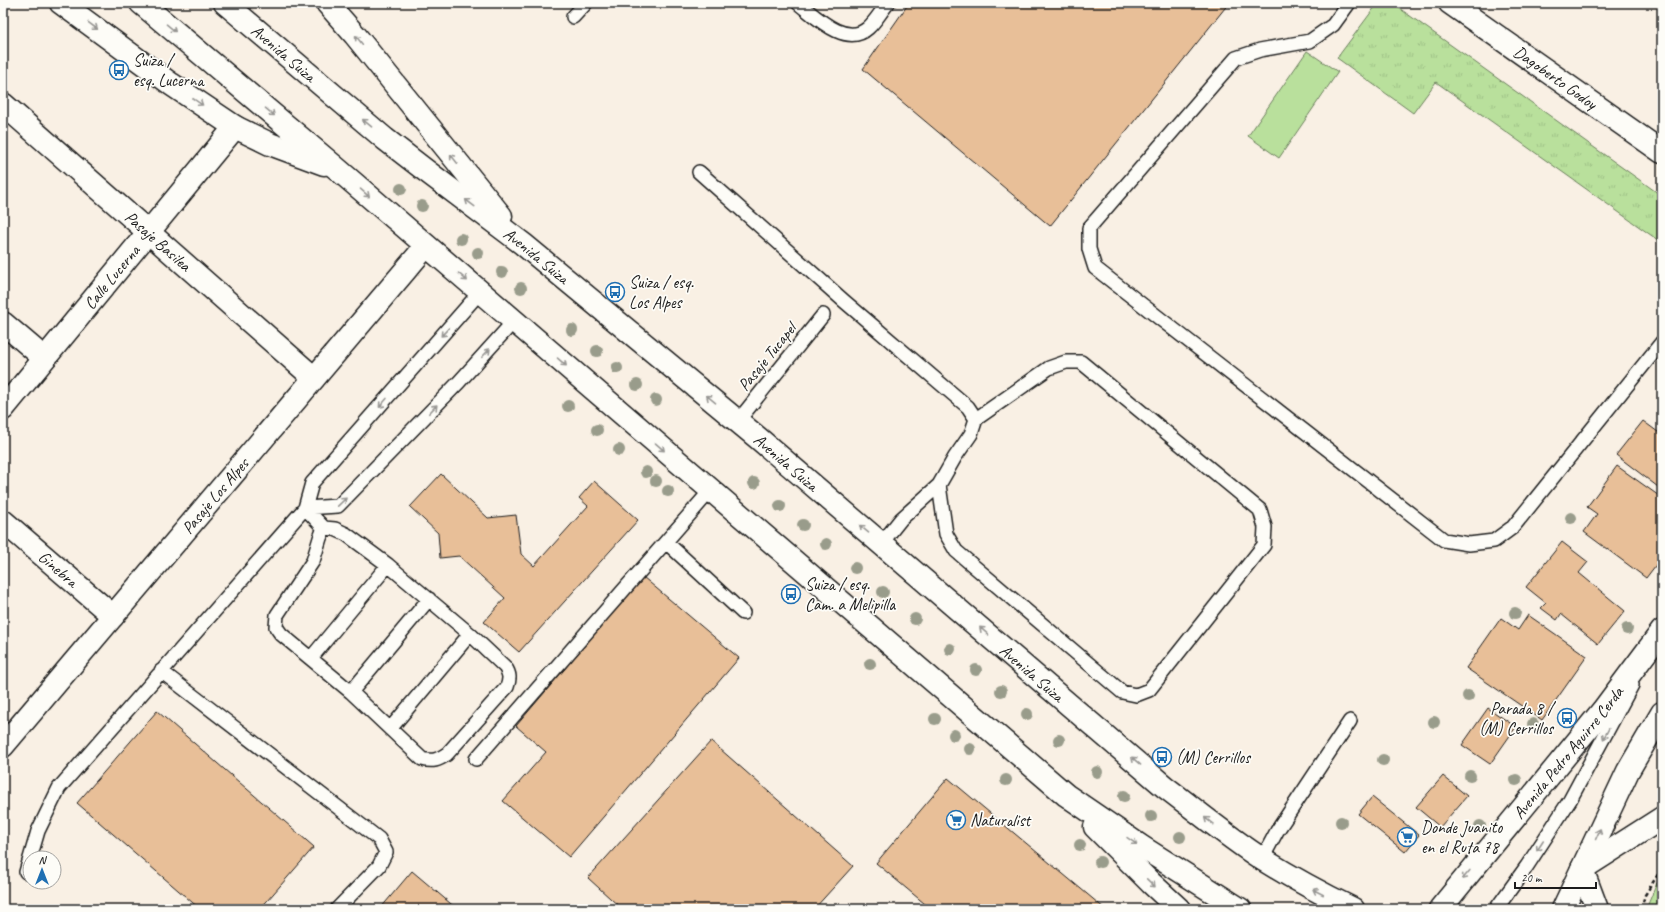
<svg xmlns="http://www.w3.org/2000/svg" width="1665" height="912" font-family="Caveat,sans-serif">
  <defs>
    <pattern id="grass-tufts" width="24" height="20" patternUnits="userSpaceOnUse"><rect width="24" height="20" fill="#b9e09c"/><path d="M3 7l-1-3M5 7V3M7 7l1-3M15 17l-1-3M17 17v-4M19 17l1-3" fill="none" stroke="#9ec086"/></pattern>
  </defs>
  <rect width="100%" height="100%" fill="#f9f0e4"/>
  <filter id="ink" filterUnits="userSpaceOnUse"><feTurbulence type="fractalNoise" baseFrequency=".025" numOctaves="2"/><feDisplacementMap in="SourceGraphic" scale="8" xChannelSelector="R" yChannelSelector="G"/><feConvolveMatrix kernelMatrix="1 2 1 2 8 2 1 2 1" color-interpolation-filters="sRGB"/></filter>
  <g filter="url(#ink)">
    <!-- grass -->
    <path fill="url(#grass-tufts)" stroke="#6a7e5c" d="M1378,3H1392L1662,196V243L1436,82L1413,113L1337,58Z
      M1662,878V909H1646L1657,883Z"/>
    <!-- garden -->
    <path fill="#b9e09c" stroke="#6a7e5c" d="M1307,51L1338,72L1279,158L1248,136Z"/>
    <!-- building -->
    <path fill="#e8bf98" stroke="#1c1c1c" d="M909,3H1229L1050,226L863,69Z
      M1643,421L1662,435V490L1616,455Z
      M1617,466L1662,498V557L1646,578L1584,532L1597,514L1587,507Z
      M441,474L488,518L516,515L521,554L534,566L588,506L579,498L594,481L638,520L519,652L484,622L505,598L459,556L440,558L438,533L410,507Z
      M1562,542L1588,562L1579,573L1625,611L1598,644L1561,614L1557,620L1541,608L1546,603L1526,587Z
      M643,577L739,658L569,857L503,801L546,752L516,726Z
      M1528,615L1587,656L1542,720L1466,668L1501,618L1518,630Z
      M1488,708L1516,727L1490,764L1462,745Z
      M157,711L314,847L260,909H200L77,803Z
      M711,741L853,866L814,909H622L588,878Z
      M1443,776L1467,796L1440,827L1416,807Z
      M948,778L1105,909H931L876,863Z
      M1372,797L1419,835L1405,852L1358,814Z
      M412,871L457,909H380Z"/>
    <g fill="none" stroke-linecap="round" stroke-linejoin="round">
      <defs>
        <path id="service" d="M798,3C815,16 846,48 868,28C876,21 881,11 888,3
          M1349,3L1333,25L1310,41L1260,50L1236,58L1089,228V249L1095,268L1444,540L1469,544L1494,541L1513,527L1662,342
          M573,17L586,3
          M699,172L844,301L968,407L976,419L971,434L955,457L939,485L901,519L881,544
          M480,292L312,483L305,508L338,506L459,382L514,321
          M738,421L823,315
          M939,485L946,534L956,551L1122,692L1136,695L1149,690L1264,545L1265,527L1260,510L1081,362H1066L1049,368L976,419
          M666,542L743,613
          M311,658L388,565
          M161,671L379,839L386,852L379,866L337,909
          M351,692L429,599
          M390,729L470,634
          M476,759L711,490
          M1262,859L1277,831L1350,721
          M26,872L38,831L59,788L305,508L324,528L335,529L346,534L388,565L470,634L505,667C510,674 510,679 507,687L447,754C438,760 433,762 422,759L351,692L281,634L276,627L277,615L313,561L320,538L324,528
          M1496,909L1527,866L1570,800L1632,685"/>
        <g id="minor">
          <path id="s1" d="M1450,3L1662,152"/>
          <path id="s2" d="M3,104L314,378"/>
          <path d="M3,323L44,358"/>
          <path id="s3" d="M3,409L235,127"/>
          <path id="s4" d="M3,521L113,616"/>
          <path id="s5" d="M3,746L426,246"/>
        </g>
        <path id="secondary" d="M61,3L171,84L235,127
          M1582,869L1662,818"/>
        <g id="primary">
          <path d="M141,3L335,167L1066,795L1142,847L1240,909"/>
          <path id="s6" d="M225,3L385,139L425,170L523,244L758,438L1165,787C1197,811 1228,837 1262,859C1291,877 1322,894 1353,909"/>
          <path d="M327,3L355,35L501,216"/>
          <path d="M235,127L270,144L324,164"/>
          <path d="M1095,827L1151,883L1179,909"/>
          <path d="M1582,869L1597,909"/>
          <path id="s7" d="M1440,909L1603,710L1662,631"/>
          <path d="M1563,909L1628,771L1662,713"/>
        </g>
      </defs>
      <!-- service casing -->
      <use href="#service" stroke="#1c1c1c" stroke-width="16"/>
      <!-- minor casing -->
      <use href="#minor" stroke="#1c1c1c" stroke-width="25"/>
      <!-- secondary casing -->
      <use href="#secondary" stroke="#1c1c1c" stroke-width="25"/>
      <!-- primary casing -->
      <use href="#primary" stroke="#1c1c1c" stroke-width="25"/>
      <!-- path -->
      <path stroke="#1c1c1c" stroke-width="2.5" stroke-dasharray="4 3" stroke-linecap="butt" d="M1641,909L1645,895L1662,868"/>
      <!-- service -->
      <use href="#service" stroke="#fdfcf7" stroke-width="13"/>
      <!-- minor -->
      <use href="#minor" stroke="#fdfcf7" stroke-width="22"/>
      <!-- secondary -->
      <use href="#secondary" stroke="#fdfcf7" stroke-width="22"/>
      <!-- primary -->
      <use href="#primary" stroke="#fdfcf7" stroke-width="22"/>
    </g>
    <!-- trees -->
    <g fill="#999c8b">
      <circle cx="401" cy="189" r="6"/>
      <circle cx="422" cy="206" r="6"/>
      <circle cx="461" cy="239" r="6"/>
      <circle cx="478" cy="253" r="6"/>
      <circle cx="502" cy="272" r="6"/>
      <circle cx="521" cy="288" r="6"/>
      <circle cx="572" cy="330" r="6"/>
      <circle cx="597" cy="351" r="6"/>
      <circle cx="617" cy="368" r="6"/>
      <circle cx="637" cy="385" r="6"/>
      <circle cx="656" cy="400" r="6"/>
      <circle cx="568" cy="406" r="6"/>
      <circle cx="597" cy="430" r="6"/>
      <circle cx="619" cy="450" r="6"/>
      <circle cx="646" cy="472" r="6"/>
      <circle cx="656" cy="481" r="6"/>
      <circle cx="754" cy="483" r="6"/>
      <circle cx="668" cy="491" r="6"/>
      <circle cx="780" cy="506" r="6"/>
      <circle cx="1571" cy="518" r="6"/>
      <circle cx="803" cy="525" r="6"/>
      <circle cx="826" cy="544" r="6"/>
      <circle cx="855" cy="568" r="6"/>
      <circle cx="883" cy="592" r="6"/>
      <circle cx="1515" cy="613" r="6"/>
      <circle cx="915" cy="619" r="6"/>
      <circle cx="1627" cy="629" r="6"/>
      <circle cx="950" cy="649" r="6"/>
      <circle cx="870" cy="664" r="6"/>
      <circle cx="976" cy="670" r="6"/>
      <circle cx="1001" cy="691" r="6"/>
      <circle cx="1468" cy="696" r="6"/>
      <circle cx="1027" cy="714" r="6"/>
      <circle cx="935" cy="719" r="6"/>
      <circle cx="1434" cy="722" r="6"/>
      <circle cx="1533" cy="724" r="6"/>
      <circle cx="954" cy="735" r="6"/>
      <circle cx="1059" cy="740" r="6"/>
      <circle cx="970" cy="749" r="6"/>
      <circle cx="1383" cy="760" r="6"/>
      <circle cx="1097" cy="772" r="6"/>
      <circle cx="1470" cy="776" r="6"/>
      <circle cx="1006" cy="780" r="6"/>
      <circle cx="1516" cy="780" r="6"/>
      <circle cx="1124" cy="796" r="6"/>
      <circle cx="1151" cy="816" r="6"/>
      <circle cx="1341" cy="822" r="6"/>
      <circle cx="1480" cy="826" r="6"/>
      <circle cx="1180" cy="837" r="6"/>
      <circle cx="1080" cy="845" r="6"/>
      <circle cx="1100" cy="862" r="6"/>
    </g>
    <!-- one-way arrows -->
    <defs><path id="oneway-shaft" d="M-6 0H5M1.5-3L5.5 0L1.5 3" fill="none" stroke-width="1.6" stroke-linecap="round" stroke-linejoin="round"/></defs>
    <g stroke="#989794">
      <use href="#oneway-shaft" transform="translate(93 26) rotate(37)"/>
      <use href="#oneway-shaft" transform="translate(171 28) rotate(40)"/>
      <use href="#oneway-shaft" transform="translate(359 40) rotate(-129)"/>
      <use href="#oneway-shaft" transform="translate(198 102) rotate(34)"/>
      <use href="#oneway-shaft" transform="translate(270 112) rotate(40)"/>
      <use href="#oneway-shaft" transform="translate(367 123) rotate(-140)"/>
      <use href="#oneway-shaft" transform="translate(454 159) rotate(-129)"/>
      <use href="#oneway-shaft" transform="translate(365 193) rotate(41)"/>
      <use href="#oneway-shaft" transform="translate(470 203) rotate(-143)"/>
      <use href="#oneway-shaft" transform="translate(463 277) rotate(41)"/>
      <use href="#oneway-shaft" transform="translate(445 332) rotate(133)"/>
      <use href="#oneway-shaft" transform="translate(486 353) rotate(-46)"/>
      <use href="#oneway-shaft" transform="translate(562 362) rotate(41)"/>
      <use href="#oneway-shaft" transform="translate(711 399) rotate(-140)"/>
      <use href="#oneway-shaft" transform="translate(383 403) rotate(131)"/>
      <use href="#oneway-shaft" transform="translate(433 409) rotate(-46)"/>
      <use href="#oneway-shaft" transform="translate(660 447) rotate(41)"/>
      <use href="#oneway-shaft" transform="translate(342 502) rotate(-44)"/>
      <use href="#oneway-shaft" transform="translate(864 529) rotate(-140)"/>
      <use href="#oneway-shaft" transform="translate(984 631) rotate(-139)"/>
      <use href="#oneway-shaft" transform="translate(1606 734) rotate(118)"/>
      <use href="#oneway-shaft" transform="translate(1136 761) rotate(-139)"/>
      <use href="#oneway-shaft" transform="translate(1209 821) rotate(-142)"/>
      <use href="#oneway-shaft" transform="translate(1598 834) rotate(-66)"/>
      <use href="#oneway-shaft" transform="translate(1132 841) rotate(35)"/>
      <use href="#oneway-shaft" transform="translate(1540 846) rotate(123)"/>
      <use href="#oneway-shaft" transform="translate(1466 875) rotate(130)"/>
      <use href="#oneway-shaft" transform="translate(1151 883) rotate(44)"/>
      <use href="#oneway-shaft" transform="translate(1318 892) rotate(-153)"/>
    </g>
  </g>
  <!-- icons -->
  <defs>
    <symbol id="bus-ring" viewBox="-11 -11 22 22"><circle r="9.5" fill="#fdfcf7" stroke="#1f6fb2" stroke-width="1.5"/><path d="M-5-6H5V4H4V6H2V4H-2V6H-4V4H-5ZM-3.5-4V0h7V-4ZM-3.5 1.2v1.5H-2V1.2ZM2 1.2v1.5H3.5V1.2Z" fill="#1f6fb2"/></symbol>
    <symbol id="supermarket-ring" viewBox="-11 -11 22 22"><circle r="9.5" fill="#fdfcf7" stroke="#1f6fb2" stroke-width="1.5"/><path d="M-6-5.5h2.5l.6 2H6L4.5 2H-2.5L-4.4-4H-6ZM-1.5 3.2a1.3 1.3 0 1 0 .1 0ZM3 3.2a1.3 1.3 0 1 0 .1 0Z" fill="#1f6fb2"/></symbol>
  </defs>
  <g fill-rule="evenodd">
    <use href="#bus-ring" x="108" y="59" width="22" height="22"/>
    <use href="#bus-ring" x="604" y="281" width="22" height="22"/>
    <use href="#bus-ring" x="780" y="583" width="22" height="22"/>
    <use href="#bus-ring" x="1556" y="707" width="22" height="22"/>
    <use href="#bus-ring" x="1151" y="746" width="22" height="22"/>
    <use href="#supermarket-ring" x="945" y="809" width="22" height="22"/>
    <use href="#supermarket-ring" x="1396" y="826" width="22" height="22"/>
  </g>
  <g text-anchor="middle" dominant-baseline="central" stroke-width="3.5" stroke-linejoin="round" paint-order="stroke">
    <!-- street labels -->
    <g font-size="17" fill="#1c1c1c" stroke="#fdfcf7">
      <text stroke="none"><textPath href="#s6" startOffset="77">Avenida Suiza</textPath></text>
      <text stroke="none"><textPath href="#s1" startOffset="129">Dagoberto Godoy</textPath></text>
      <text stroke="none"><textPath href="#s2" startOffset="207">Pasaje Basilea</textPath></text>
      <text stroke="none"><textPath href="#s6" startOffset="401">Avenida Suiza</textPath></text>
      <text stroke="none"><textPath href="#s3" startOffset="171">Calle Lucerna</textPath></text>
      <text transform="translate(767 357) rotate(-51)">Pasaje Tucapel</text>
      <text stroke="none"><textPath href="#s6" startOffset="725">Avenida Suiza</textPath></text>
      <text stroke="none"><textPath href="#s5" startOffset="328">Pasaje Los Alpes</textPath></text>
      <text stroke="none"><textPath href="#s4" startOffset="73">Ginebra</textPath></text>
      <text stroke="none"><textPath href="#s6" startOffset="1049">Avenida Suiza</textPath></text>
      <text stroke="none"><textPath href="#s7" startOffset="202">Avenida Pedro Aguirre Cerda</textPath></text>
    </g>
    <!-- poi labels -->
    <g font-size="17" fill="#1c1c1c" stroke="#fdfcf7" text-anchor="start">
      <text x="133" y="60">Suiza /<tspan x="133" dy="20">esq. Lucerna</tspan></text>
      <text x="629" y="282">Suiza / esq.<tspan x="629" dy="20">Los Alpes</tspan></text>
      <text x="805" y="584">Suiza / esq.<tspan x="805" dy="20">Cam. a Melipilla</tspan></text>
      <text x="1553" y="708" text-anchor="end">Parada 8 /<tspan x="1553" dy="20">(M) Cerrillos</tspan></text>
      <text x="1176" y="757">(M) Cerrillos</text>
      <text x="970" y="820">Naturalist</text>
      <text x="1421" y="827">Donde Juanito<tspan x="1421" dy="20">en el Ruta 78</tspan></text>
    </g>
  </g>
  <!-- margin -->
  <rect width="1665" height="912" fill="none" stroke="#fdfcf7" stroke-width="16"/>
  <rect x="8" y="8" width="1649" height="896" fill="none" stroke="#1c1c1c" stroke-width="1.5" filter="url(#ink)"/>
  <!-- north arrow -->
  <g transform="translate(42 870)"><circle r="19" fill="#fdfcf7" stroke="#a3a29f"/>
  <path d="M0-3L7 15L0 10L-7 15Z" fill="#1f6fb2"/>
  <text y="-6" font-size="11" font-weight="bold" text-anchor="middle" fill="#1c1c1c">N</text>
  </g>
  <!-- scale -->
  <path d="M1515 882v6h81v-6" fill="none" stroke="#1c1c1c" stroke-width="2"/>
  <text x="1521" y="882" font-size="12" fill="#1c1c1c" stroke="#fdfcf7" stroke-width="3" paint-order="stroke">20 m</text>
</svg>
